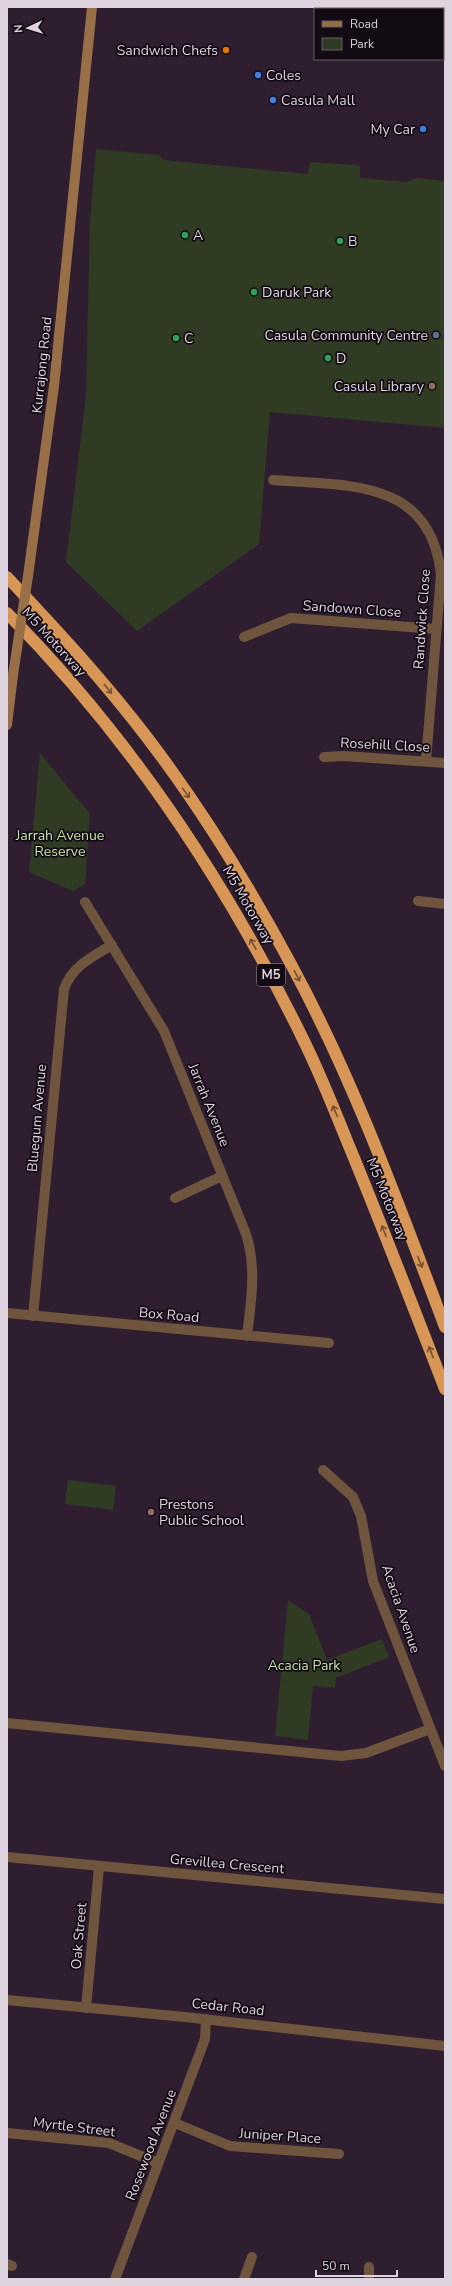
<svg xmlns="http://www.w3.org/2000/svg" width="452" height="2286" font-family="'Nunito Sans',sans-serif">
  <rect width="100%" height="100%" fill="#2f1e30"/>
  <!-- green -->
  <path fill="#303b24" d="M96,149L159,155L163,160L308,174L310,162L357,165L360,166V178L407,182L417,178L445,181V428L270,412L259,544L137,631L66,562L86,395L90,221Z
    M40,753L90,814L85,884L73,891L29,872Z
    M68,1480L116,1486L113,1510L65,1504Z
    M288,1600L309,1614L327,1660L382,1639L389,1657L336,1678L335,1688L313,1686L308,1740L275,1736Z"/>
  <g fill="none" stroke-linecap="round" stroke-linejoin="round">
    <!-- minor -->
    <path stroke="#6f553d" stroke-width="10" d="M273,480C347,486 430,478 441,574L426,761
      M244,637L291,618L436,629
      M324,757L344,756L445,763
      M418,901L445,904
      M85,902L164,1031L246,1234C257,1268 251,1301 247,1336
      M175,1198L222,1176
      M7,1313L329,1343
      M33,1316L64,989C72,966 92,957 112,945
      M323,1470L353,1497L361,1516L373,1581L445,1766
      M7,1723L341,1756L366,1753L430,1729
      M7,1857L445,1899
      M7,2000L185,2017L445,2046
      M86,2008L99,1867
      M175,2123L230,2146L339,2154
      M7,2133L109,2143L158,2163
      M7,2264L12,2266
      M115,2279L205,2039L206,2019
      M244,2279L252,2257
      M369,2279V2267"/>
    <!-- secondary -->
    <path stroke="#996f47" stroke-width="10" d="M28,576L54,386L92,7
      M7,725L13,675"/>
    <!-- motorway -->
    <path stroke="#d79655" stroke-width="12" d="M7,577C56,629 105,682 149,740C203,811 250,888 292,966C354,1081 399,1205 445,1327
      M7,613C129,736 226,882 302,1037C319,1071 333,1106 347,1141C381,1223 413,1306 445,1389"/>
    <!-- secondary-bridge -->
    <path stroke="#996f47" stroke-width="10" d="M13,675L28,576"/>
  </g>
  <!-- one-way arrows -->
  <defs><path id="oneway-shaft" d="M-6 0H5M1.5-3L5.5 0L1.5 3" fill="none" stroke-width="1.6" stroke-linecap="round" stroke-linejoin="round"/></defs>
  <g stroke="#755034">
    <use href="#oneway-shaft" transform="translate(108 689) rotate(51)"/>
    <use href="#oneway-shaft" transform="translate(186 793) rotate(55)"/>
    <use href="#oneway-shaft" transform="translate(253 944) rotate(-119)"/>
    <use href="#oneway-shaft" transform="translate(297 976) rotate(63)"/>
    <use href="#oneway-shaft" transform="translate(335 1111) rotate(-113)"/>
    <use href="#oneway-shaft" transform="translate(384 1231) rotate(-111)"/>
    <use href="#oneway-shaft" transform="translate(420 1262) rotate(68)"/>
    <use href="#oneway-shaft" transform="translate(431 1352) rotate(-111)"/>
  </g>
  <!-- markers -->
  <circle fill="#e8710a" stroke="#130b13" stroke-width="1.5" cx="226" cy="50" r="4"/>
  <g fill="#3f7fe0" stroke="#130b13" stroke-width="1.5">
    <circle cx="258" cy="75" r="4"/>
    <circle cx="273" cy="100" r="4"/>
    <circle cx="423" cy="129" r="4"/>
  </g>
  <g fill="#2e9e5b" stroke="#130b13" stroke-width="1.5">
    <circle cx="185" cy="235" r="4"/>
    <circle cx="340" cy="241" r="4"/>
    <circle cx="254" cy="292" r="4"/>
    <circle cx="176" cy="338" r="4"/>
    <circle cx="328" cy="358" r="4"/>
  </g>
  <circle fill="#5c6f8a" stroke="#130b13" stroke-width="1.5" cx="436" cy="335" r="4"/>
  <g fill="#8d6e63" stroke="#130b13" stroke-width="1.5">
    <circle cx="432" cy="386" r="4"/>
    <circle cx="151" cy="1512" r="4"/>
  </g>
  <g text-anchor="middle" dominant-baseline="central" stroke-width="3.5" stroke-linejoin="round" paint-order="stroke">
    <!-- shield labels -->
    <rect fill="#130b13" stroke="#a297a2" stroke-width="1" x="257" y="964" width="28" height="22" rx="3"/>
    <g font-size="13" font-weight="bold" fill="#dfd3df">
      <text x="271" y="975">M5</text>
    </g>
    <!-- poi labels -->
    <g font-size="14" fill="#dfd3df" stroke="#130b13" text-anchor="start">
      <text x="218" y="50" text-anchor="end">Sandwich Chefs</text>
      <text x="266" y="75">Coles</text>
      <text x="281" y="100">Casula Mall</text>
      <text x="415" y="129" text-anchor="end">My Car</text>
      <text x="193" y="235">A</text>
      <text x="348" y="241">B</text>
      <text x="262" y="292">Daruk Park</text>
      <text x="428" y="335" text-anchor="end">Casula Community Centre</text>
      <text x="184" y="338">C</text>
      <text x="336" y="358">D</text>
      <text x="424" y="386" text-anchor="end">Casula Library</text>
      <text x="159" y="1504">Prestons<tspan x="159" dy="16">Public School</tspan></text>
    </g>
    <!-- street labels -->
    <g font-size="14" fill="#dfd3df" stroke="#130b13">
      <text transform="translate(42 365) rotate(-84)">Kurrajong Road</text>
      <text transform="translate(352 609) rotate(4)">Sandown Close</text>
      <text transform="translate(422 619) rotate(-86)">Randwick Close</text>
      <text transform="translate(54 642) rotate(48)">M5 Motorway</text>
      <text transform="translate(385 745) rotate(3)">Rosehill Close</text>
      <text transform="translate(248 905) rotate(60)">M5 Motorway</text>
      <text transform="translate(209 1105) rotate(68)">Jarrah Avenue</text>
      <text transform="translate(37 1118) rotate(-85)">Bluegum Avenue</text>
      <text transform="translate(387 1199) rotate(68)">M5 Motorway</text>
      <text transform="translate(169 1315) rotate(5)">Box Road</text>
      <text transform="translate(401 1609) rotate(71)">Acacia Avenue</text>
      <text transform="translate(227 1864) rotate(5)">Grevillea Crescent</text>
      <text transform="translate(79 1936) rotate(-85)">Oak Street</text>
      <text transform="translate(228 2007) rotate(6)">Cedar Road</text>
      <text transform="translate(74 2127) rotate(7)">Myrtle Street</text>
      <text transform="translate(280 2136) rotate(4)">Juniper Place</text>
      <text transform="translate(151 2145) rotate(-69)">Rosewood Avenue</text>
    </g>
    <!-- park labels -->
    <g font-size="14" fill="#c4e1a7" stroke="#130b13">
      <text x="60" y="835">Jarrah Avenue<tspan x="60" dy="16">Reserve</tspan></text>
      <text x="304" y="1665">Acacia Park</text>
    </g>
  </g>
  <!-- border -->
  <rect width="452" height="2286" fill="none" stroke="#dfd3df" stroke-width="16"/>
  <!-- legend -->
  <rect x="314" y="8" width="130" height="52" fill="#130b13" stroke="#655b65"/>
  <rect x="322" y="21" width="20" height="6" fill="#996f47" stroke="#655b65"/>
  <text x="350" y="28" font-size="12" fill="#dfd3df">Road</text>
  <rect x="322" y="38" width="20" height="12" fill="#303b24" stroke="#655b65"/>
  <text x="350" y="48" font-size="12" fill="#dfd3df">Park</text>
  <!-- north arrow -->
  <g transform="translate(28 28) rotate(266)" stroke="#130b13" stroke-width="3" paint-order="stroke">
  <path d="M0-3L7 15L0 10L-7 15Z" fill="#dfd3df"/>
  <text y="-6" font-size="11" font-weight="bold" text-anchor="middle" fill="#dfd3df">N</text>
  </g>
  <!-- scale -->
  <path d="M316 2270v6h81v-6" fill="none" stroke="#dfd3df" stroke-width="2"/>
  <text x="322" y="2270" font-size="12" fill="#dfd3df" stroke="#130b13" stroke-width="3" paint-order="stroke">50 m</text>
</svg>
